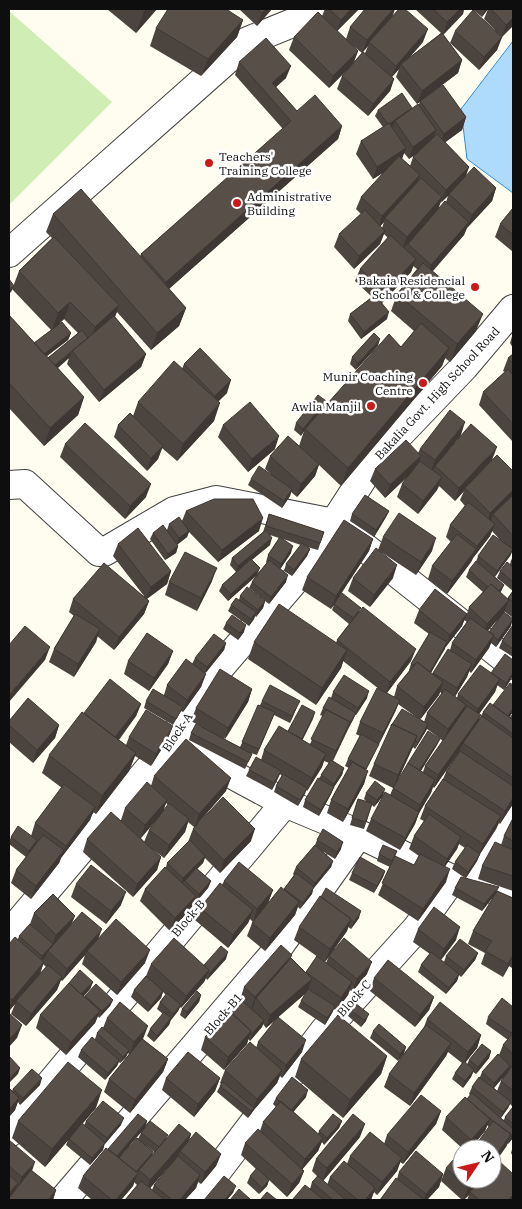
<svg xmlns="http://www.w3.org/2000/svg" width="522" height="1209" font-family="'IBM Plex Serif',serif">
  <rect width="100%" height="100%" fill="#fffdef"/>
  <!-- green -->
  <path fill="#cfedb4" d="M9,11L112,102L9,205Z"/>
  <!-- water -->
  <path fill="#aedbfc" stroke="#2e8dda" d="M513,41V193L467,159L461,109Z"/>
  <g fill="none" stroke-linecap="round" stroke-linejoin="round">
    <defs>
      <path id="minor" d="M9,253L248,41L302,19L311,9
        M9,485L25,484L99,552H104L174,511L216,500L334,523L374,461L464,367L513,309
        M452,879L468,882L513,810
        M468,882L513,895
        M9,934L170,744L211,678L314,558L334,523L513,665
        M9,1133L285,803L222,769L183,750
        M63,1200L273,955L359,834L285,803
        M195,1200L324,1031L417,928L452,879L359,834"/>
    </defs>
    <!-- minor casing -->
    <use href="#minor" stroke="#414141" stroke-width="30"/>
    <!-- minor -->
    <use href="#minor" stroke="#fff" stroke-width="28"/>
  </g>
  <!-- wall -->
  <path fill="#4c443f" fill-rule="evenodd" d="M107,9H157L136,33Z
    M239,9H272L257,26Z
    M325,9H359L337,31L346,39L350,27L393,15L423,42L409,58L441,33L415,9H464L463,14L443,35L462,60L458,73L430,94L466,117L462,130L445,142L469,167L466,176L496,188L492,201L467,228L464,235L432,271L476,331L450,362L445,358L442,366L341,486L319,465L315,476L297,497L291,492L290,496L282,508L248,485L251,479L271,474L265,469L270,456L299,446L304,431L301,436L294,430L296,423L326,401L323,408L401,347L414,331L391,311L397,294L417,269L413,266L411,272L382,303L387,319L361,339L348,321L350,314L372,297L355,281L360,269L388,238L384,234L380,244L354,269L334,247L339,234L361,214L356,209L361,197L383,173L373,179L356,154L361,141L383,127L375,116L378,110L412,108L418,106L420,102L417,104L396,77L399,69L392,77L394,79L390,91L368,116L337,89L342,76L346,71L329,88L289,50L294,37L322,16ZM348,42L362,53L354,62L358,51ZM368,46L365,53L363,52ZM404,153L409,159L417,153L413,157L410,166L402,159ZM448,196L446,202L438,208L441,202ZM384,222L382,228L380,226Z
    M472,9H513L497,50L479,70L450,43L455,31L495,30L484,19L488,9L482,17Z
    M243,20L237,37L201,76L150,46L156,28Z
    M239,62L286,78L276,87L297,111L342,126L338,139L169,289L186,308L179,326L151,350L117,312L115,317L146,354L141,367L99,402L67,364L69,358L58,368L84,397L78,415L44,446L9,408V315L34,343L51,330L12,289L11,292L19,271L52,238L46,232L53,214L140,256L141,254L283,129L235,75ZM64,319L78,333L48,358L47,356L68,340L71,333L60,323Z
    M513,208V252L495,237L500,224Z
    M374,333L356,370L350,364L352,357Z
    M513,333V348L510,343Z
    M513,354V442L479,405L483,392L505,372L503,371L508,358Z
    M184,364L227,393L218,401L214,421L177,461L162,448L158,459L147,471L114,437L118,425L133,416L138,402L182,369Z
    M223,425L275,449L248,472L218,437Z
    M461,435L447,452L492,460L513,471V553L512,552L510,556L495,577L504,585L500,593L507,599L513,591L497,578L500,571L510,564L511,560L513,558V618L504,611V612L511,626L496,647L491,643L489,648L471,673L469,671L467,677L455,696L457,698L458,694L513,660V676L504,690L497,685L495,692L479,714V720L483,712L493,705L513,712L509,717L510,718L513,714V804L500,824L499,823L496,829L480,854L477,861L466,878L513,898V966L512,968L509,966L503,977L481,964L485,953L468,944L473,931L494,896L482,911L452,895L455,888L465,878L452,869L455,862L465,848L459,844L457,849L445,866L446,882L418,921L378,895L390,867L377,861L379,854L397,851L395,856L414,865L419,856L409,849L414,836L424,821L420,819L425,806L443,779L446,772L460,751L434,788L433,787L431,793L419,813L415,824L400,850L366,831L371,819L390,795L393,788L369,776L374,764L416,717L398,704L395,712L366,770L364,784L343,822L327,813L331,800L349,768L345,766L348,759L360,736L356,734L360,722L379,689L343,661L341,668L316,705L248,659L254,642L336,643L337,640L349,624L332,610L334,605L331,609L302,590L307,577L373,539L369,551L336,601L360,611L411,661L387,693L394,697L397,686L409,671V670L411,664L429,634L414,623L419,610L467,614L469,607L483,592L466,577L469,570L476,562L478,556L502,542L492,531L490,536L473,558L471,562L447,594L428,579L432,566L451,542L446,537L450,525L465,506L460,500L464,491L455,501L439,486L437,490L418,514L397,497L402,484L408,476L385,498L370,481L375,469L418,453L420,449ZM499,618L489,632L488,631ZM464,620L467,622L452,643L450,650L432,674L431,673L445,647L462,626ZM440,692L442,694L427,713L424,722L420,719L439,695ZM427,729L443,741L425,766L423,772L421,771L437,745L440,739L396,784L413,747L415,749Z
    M65,444L146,497L125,519L60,457Z
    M186,511L259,531L218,562L189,532L187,537L177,545L178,546L176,553L165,560L150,539L153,533L167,530L169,524L182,521Z
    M389,511L386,517L374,537L350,521L352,514Z
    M269,514L324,532L318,550L307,547L310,549L307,556L292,576L284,571L286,564L301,545L283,539L291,553L280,569L286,582L269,604L249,588L252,582L256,576L228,601L219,591L222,585L236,572L230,565L232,558L263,532ZM270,535L279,538L268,555L266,562L267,563L257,574L252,560L270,545Z
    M383,537L432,551L416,575L378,550Z
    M118,544L171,571L167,584L147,599L149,601L144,614L114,650L97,636L96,642L74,677L49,662L54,649L74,616L69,612L73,599L144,596L113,556Z
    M353,578H393L370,607L348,591Z
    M212,581L197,611L165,595L169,582Z
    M240,596L265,601L263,608L256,617L255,616L254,619L249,626L228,611L231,605L239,600Z
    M226,623L244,632L238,640L223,629Z
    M513,625V657L499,648L502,641Z
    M226,643L224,650L205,673L201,687L183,712L181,711L173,725L144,708L146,701L164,695L167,685L192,664L195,658Z
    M173,651L168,664L149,691L124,674L128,661Z
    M252,689L248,702L224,739L240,747L262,701L297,707L290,723L274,715L257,755L251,753L252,754L245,769L189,740L191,733L202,727L191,721L196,708Z
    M333,692L367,698L356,715H355L333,761L344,768L342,775L334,787L331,794L319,816L303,807L305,800L329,763L324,761L322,767L307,791L306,790L298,806L274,792L276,786L282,776L280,774L272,790L246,776L249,770L261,760L264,750L315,712L302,740L310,744L323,716L320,715L323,708L331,698Z
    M141,704L136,716L119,740L126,745L129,737L168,739L151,766L135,756L129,771L96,814L93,812L90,820L61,858L59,863L31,899L11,883L16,870L26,857L9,844V842L11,837L31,836L35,823L62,788L42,773L49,755L84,713Z
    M9,721L59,725L55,738L33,763L9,742Z
    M154,776L226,791L197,824L251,841L220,873L205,858L203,863L197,869L211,881L208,888L197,901L195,899L191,909L170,931L140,901L145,889L166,867L167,863L188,842L193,829L194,827L188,822L185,832L164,858L152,849L161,857L157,870L133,897L83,852L87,839L121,820L125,808L151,786ZM166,803L168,805L163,811ZM157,819L149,830L144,842L141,838Z
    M366,793L383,796L374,807L372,805L364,829L350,825L358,799L367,802L364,799Z
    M513,818V891L478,879L482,866L501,845L504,836Z
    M317,840L341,849L335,859L322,851L333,861L331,867L313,889L312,894L300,909L298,907L295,915L265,951L247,936L252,923L284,890L294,875L293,874L296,867L315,845Z
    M385,871L383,877L374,893L349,880L352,873Z
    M224,881L273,890L268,903L253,922L250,919L248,923L228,948L195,920L200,908L222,885Z
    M76,884L121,905L106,924L71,897Z
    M34,913L72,924L145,963L117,995L82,964L85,955L62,981L61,980L57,990L26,1026L11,1014L15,1004L9,1011V944L18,939L19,936L30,924ZM43,964L46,967L40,973Z
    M359,918L351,929L348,927L347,931L325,962L294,940L299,927Z
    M418,929L456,940L441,960L444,962L446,956L478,953L475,960L461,977L459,975L457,981L446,994L418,972L421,965L430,954L413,942Z
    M317,956L326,963L329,956L367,974L352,992L350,990L348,995L336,1011L334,1009L332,1013L325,1025L298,1007L301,1001L306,993L278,1017L302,1052L282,1078L280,1076L277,1083L253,1111L251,1114L248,1118L217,1092L221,1084L220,1083L225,1070L256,1048L258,1042L278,1018L266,1028L263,1024L262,1027L250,1041L248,1039L247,1044L224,1070L201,1050L205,1037L231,1013L241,1001L240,1000L244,987L290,959L306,973Z
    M226,959L207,980L206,978L204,982L181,1008L180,1007L178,1011L171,1020L169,1025L154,1042L147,1036L150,1029L163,1014L157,1009L160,1002L166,995L163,992L161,998L148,1012L131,997L134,990L146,976L151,964L204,965Z
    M374,978L434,997L429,1010L415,1027L370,991Z
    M93,982L90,989L84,996L85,997V996L113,1000L110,1006L99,1018L98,1016L95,1023L66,1055L36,1028L40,1015L68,985L69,983Z
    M201,995L199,1002L185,1019L180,1015L182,1009Z
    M351,1010L366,1021L361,1027L348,1016Z
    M488,1017L513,1033V1138L508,1144V1143L506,1147L487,1125L485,1131L470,1149H463L442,1130L446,1117L467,1099L470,1095L469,1094L472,1087L480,1077L482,1072L499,1055L503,1045L508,1040L486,1024ZM504,1076L501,1081L497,1091L494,1088ZM510,1104L513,1107L505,1117L504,1120L501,1118L508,1108Z
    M107,1018L143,1039L168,1059L163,1072L130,1113L104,1092L109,1079L129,1054L128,1053L126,1057L120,1063L119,1062L117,1066L105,1080L78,1057L81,1050L95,1039L97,1033L103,1028Z
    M427,1019L481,1035L477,1048L465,1063L467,1065L469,1060L491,1051L489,1058L476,1074L473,1072L471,1077L463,1088L452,1079L455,1073L462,1063L448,1052L446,1056L410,1106L384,1087L389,1074L424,1027Z
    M373,1031L406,1047L398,1061L370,1038Z
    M387,1056L381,1074L343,1118L295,1077L301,1059Z
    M166,1078H220L215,1091L194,1117L162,1090Z
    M40,1085L20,1105L18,1102L15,1110L9,1117V1088L12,1091L13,1089Z
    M306,1097L293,1112L318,1134L319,1131L342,1121L339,1128L324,1145L322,1142L318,1151L302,1169L304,1171L299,1183L287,1197L269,1180L267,1186L259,1194L247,1183L250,1176L256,1169L241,1155L245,1143L260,1131L263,1122L276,1107L273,1104L276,1098Z
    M96,1108L82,1124L84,1126L86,1121L121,1125L104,1145L103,1150L90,1165L66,1145L68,1140L45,1167L12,1138L18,1121Z
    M441,1111L436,1124L403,1164L400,1162L397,1171L377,1195L374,1192L371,1200H293V1199L310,1189L312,1182L317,1176L312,1171L316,1159L360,1137L323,1181L327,1185L330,1177L347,1164L350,1156L384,1144L387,1135Z
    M147,1121L145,1128L166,1139L191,1134L189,1141L221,1154L216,1166L201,1184L198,1182L196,1188L185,1200H125L137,1185L134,1182L133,1186L121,1200H92L78,1188L83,1176L108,1149ZM144,1128L141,1133L138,1139L119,1158ZM144,1144L154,1152L151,1156L153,1152ZM173,1162L154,1185L152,1190L150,1188Z
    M9,1140L32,1171L56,1190L53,1200H9Z
    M513,1146V1156L511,1153Z
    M446,1168L462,1179H481V1180L513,1200H467L469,1195L464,1200H462L441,1181Z
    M399,1172L443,1174L439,1187L427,1200H380L397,1179Z"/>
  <!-- shaded-wall -->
  <path fill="#3e3733" d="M146,9H157L136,33L144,12Z
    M266,9H272L257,26L262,13Z
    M351,9H359L336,32L341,20Z
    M393,9H395L393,15L369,42L368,46L362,53L367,40Z
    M460,9H464L463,14L443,35L447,22Z
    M485,9H488L482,17Z
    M513,18V26L501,38L506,25Z
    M243,20L237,37L201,76L208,59Z
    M428,29L423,42L402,66L401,64L399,69L391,78L396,66Z
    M502,37L497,50L479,70L484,57Z
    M358,51L353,64L329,88L333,76Z
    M462,60L458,73L417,104L422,91Z
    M291,66L286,78L268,94L272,83Z
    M394,79L390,91L368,116L373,104Z
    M412,108L395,121L393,126L386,131L388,125Z
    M466,117L462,130L439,147L444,134Z
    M342,126L338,139L162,295L166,282Z
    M436,130L432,142L409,159L413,147Z
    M406,148L401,161L373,179L377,167Z
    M469,167L464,179L441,203L446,190Z
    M420,175L415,188L385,218L384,222L378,229L382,216Z
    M496,188L492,201L467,228L472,215Z
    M442,197L438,210L402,250L407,237Z
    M469,222L464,235L427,278L431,265Z
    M385,231L380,244L354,269L359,256Z
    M416,259L411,272L380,305L385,292Z
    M14,286L11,292L9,294V289Z
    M70,302L64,319L52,330L58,313Z
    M119,305L113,322L89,345L95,327Z
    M186,308L179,326L151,350L157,333Z
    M389,312L387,319L361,339L364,332Z
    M483,314L476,331L450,362L457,344Z
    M71,333L68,340L35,365L38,359Z
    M380,339L378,346L356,370L358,363Z
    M449,348L442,366L341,486L348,468Z
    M72,352L69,358L47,376L50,370Z
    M146,354L141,367L99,402L104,390Z
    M231,380L227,393L211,409L215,396Z
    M84,397L78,415L44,446L50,428Z
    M326,401L323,408L305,429L301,436L303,429Z
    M220,403L214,421L177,461L183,444Z
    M465,422L461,435L435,466L434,469L430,473L435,460Z
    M279,436L275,449L248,472L252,459Z
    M163,446L158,459L147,471L151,458Z
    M497,447L492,460L465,488L464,491L455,501L459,488Z
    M421,456L416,469L385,498L390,485Z
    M319,464L315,476L297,497L301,484Z
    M442,477L437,490L418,514L423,501Z
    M151,484L146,497L125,519L130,506Z
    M292,489L290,496L282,508L284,501Z
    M513,490V498L493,514L490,522L486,526L490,513Z
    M389,511L386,517L374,537L376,530Z
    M263,518L259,531L218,562L222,550Z
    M495,524L490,536L473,558L471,562L447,594L452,581L476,550L477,546Z
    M189,531L187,537L176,545L179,538Z
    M272,538L270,545L236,572L238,566Z
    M436,538L432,551L416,575L421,562Z
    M373,539L369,551L331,609L336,596Z
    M178,546L176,553L165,560L168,554Z
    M293,546L291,553L279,571L281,564Z
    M310,549L307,556L292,576L294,570Z
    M513,549L510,556L494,577L497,571Z
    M397,565L393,578L370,607L374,595Z
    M217,568L212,581L197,611L201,598Z
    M260,568L257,575L228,601L231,594Z
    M171,571L167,584L146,599L151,587Z
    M288,575L286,582L269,604L271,597Z
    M504,585L501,591L494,601L496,594Z
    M509,600L504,613L482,636L487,624Z
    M149,601L144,614L114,650L119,637Z
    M265,601L263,608L256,617L258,610Z
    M256,612L254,619L249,626L251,619Z
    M467,614L462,626L445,648L450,635Z
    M513,619L511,626L496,647L498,640Z
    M246,625L244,632L238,640L240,633Z
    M100,629L96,642L74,677L78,664Z
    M494,635L489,648L471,673L476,660Z
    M447,642L445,649L426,681L428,674Z
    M226,643L224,650L205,674L207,667Z
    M50,647L45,660L9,702V695Z
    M416,649L411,661L386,694L390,682Z
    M347,650L341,668L316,705L322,688Z
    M173,651L168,664L149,691L154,678Z
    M472,664L467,677L453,700L457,688Z
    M513,673V676L504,690L506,683Z
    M206,674L201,687L183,712L187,700Z
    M500,679L495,692L474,721L478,709Z
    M443,682L439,695L420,720L424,707Z
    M252,689L248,702L224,741L228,728Z
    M369,691L367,698L356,715L358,708Z
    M400,700L395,712L378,746L383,733Z
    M300,701L297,707L290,723L292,716Z
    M141,704L136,716L110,750L115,738Z
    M466,705L462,718L444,742L448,729Z
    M513,709V712L504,725L506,718Z
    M315,712L313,719L299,747L301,740Z
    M356,713L353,720L347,730L331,764L336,751L350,722Z
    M481,715L476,728L463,743L460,750L434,788L438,775Z
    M428,724L426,731L415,749L418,742Z
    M59,725L55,738L33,763L37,750Z
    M173,726L168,739L151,766L156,754Z
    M417,736L412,749L394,788L398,775Z
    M440,739L437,745L416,778L419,771Z
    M136,753L129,771L96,814L102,796Z
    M326,754L322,767L307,791L312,778Z
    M344,768L342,775L332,790L334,784Z
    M281,771L278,778L272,790L274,783Z
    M368,771L364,784L343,822L348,809Z
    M231,778L226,791L195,827L199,814Z
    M435,780L431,793L419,813L415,824L400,850L405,838L416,818L420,805Z
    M334,787L331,794L319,816L321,810Z
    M307,788L305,794L298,806L300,800Z
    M385,789L383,796L374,807L377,800Z
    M513,798V804L500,824L505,811Z
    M167,800L163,812L141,838L145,825Z
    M95,807L90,820L61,858L66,846Z
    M501,816L496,829L478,857L483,844Z
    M189,819L185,832L164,858L169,845Z
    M255,829L251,841L220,873L224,860Z
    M461,837L457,849L442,871L447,859Z
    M37,840L34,847L26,857L29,851Z
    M343,842L341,849L335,859L337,852Z
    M64,850L59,863L31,899L36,886Z
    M480,854L477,861L466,878L468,872Z
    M205,856L203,863L180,885L183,878Z
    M161,857L157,870L133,897L137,884Z
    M333,861L331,867L313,889L312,894L300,909L303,903L313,888L315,883Z
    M450,869L446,882L418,921L423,909Z
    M385,871L383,877L374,893L377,886Z
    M211,881L208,888L197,901L199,894Z
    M499,887L496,893L482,911L484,904Z
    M273,890L268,903L253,922L257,909Z
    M126,892L121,905L106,924L111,911Z
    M196,896L191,909L170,931L175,918Z
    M299,902L295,915L265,951L270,938Z
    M253,910L248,923L228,948L233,935Z
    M361,911L359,918L351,929L354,922Z
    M75,916L70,928L48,951L46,956L40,963L42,956L52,945L56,935Z
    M351,919L347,931L325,962L330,949Z
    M460,927L456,940L440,961L444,949Z
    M102,929L97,942L87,951L85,955L62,981L67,969Z
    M150,950L145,963L117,995L121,982Z
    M228,952L226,959L207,980L210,973Z
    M478,953L475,960L461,977L464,970Z
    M292,955L287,968L256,998L253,1007L251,1010L255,997Z
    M513,955L509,966L503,977L508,964Z
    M44,962L40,974L16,1001L15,1004L9,1011L12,1000Z
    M372,962L367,974L352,992L357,979Z
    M209,970L204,982L181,1008L186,996Z
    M459,974L457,981L446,994L449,988Z
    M62,977L57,990L26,1026L31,1014Z
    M312,979L307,992L266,1028L270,1015Z
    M93,982L90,989L79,1001L81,995Z
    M352,982L348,995L336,1011L341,998Z
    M163,991L161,998L148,1012L151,1006Z
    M201,995L199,1002L185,1019L187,1012Z
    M434,997L429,1010L415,1027L420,1015Z
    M113,1000L110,1006L99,1018L102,1011Z
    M181,1005L178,1011L171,1020L173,1014Z
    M335,1006L332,1013L325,1025L327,1018Z
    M100,1011L95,1023L66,1055L71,1042Z
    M369,1014L366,1021L361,1027L364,1020Z
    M171,1018L169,1025L154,1042L157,1036Z
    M264,1020L262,1027L250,1041L252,1034Z
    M22,1025L17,1038L9,1047V1039Z
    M148,1026L143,1039L130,1054L134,1042Z
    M251,1031L247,1044L224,1070L228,1057Z
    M481,1035L477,1048L463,1065L468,1052Z
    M306,1040L302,1052L282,1078L286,1065Z
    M451,1043L446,1056L410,1106L414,1093Z
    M406,1047L404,1054L398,1061L400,1054Z
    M129,1050L126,1057L120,1063L123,1057Z
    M491,1051L489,1058L476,1074L478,1067Z
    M387,1056L381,1074L343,1118L350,1100Z
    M168,1059L163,1072L130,1113L135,1100Z
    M119,1060L117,1066L105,1080L108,1073Z
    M510,1066L508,1072L492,1090L494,1083Z
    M20,1068L18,1074L9,1083V1079Z
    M282,1070L277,1083L253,1111L251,1114L248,1118L251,1111L253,1108L257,1099Z
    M474,1070L471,1077L463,1088L465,1081Z
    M42,1078L40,1085L20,1105L23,1098Z
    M220,1078L215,1091L194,1117L198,1104Z
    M102,1090L96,1108L45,1167L52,1149Z
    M308,1090L306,1097L289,1117L291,1111Z
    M19,1098L15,1110L9,1117V1110Z
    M511,1102L508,1108L500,1119L503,1112Z
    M441,1111L436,1124L403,1164L408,1152Z
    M124,1118L121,1125L104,1145L107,1138Z
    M490,1119L485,1131L470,1149H468L471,1140Z
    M147,1121L145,1128L113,1164L116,1158Z
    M342,1121L339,1128L324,1145L327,1138Z
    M365,1124L360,1137L323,1181L327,1168Z
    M191,1134L186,1147L180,1151L178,1156L146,1193L150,1180Z
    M511,1134L506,1147L492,1167V1161Z
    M513,1134V1138L508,1144L511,1137Z
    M323,1138L318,1151L301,1171L305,1159Z
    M105,1143L103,1150L90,1165L92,1158Z
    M153,1152L150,1158L139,1170L137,1174L134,1173Z
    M221,1154L216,1166L201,1184L205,1172Z
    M402,1158L397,1171L377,1195L382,1182Z
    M35,1162L31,1174L17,1190L22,1177Z
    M304,1171L299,1183L287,1197L292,1184Z
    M138,1173L133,1186L121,1200H116Z
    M443,1174L439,1187L427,1200H424L426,1194Z
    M200,1175L196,1188L185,1200H180Z
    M476,1179H481L480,1182L470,1192L469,1195L463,1200L468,1188Z
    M269,1180L267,1186L259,1194L262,1188Z
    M18,1183L13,1195L9,1200V1193Z
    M236,1186L233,1193L227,1200H224Z
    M375,1188L371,1200H365Z
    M56,1190L53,1200H48Z
    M513,1195V1200H508Z"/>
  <!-- building -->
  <path fill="#584f49" stroke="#3e3733" d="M140,9H146L144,12Z
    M168,9H226L243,20L208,59L156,28Z
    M257,9H266L262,13Z
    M329,9H351L341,20Z
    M365,9H393L367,40L350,27Z
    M399,9H405L428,29L396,66L369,42Z
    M433,9H460L447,22Z
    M491,9H513V18L506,25Z
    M473,10L502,37L484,57L455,31Z
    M318,12L358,51L333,76L294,37Z
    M442,33L462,60L422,91L401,64Z
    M266,38L291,66L272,83L297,111L315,95L342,126L166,282L141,254L291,121L239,62Z
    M363,52L394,79L373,104L342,76Z
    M443,85L466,117L444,134L420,101Z
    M402,93L412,108L389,124V123H387L378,110Z
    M418,104L436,130L413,147L395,121Z
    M389,123L406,148L377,167L361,141Z
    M437,134L469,167L446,190L413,157Z
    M399,156L420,175L382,216L361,197Z
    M474,167L496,188L472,215L449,194Z
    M421,178L442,197L407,237L385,218Z
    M81,189L186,308L157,333L53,214Z
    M445,201L469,222L431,265L408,244Z
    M513,208V235L500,224Z
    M365,210L385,231L359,256L339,234Z
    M390,235L416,259L385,292L360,269Z
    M54,237L119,305L95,327L70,302L58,313L19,271Z
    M423,263L483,314L457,344L397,294Z
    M9,279L14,286L9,289Z
    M375,295L389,312L364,332L350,314Z
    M9,315L84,397L50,428L9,383Z
    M114,316L146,354L104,390L72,351Z
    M62,322L71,333L44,354L34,343Z
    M421,323L449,348L348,468L305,429L389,334L401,347Z
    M82,330L88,338L55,365L48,358Z
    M374,333L380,339L358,363L352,357Z
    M200,348L231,380L215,396L184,364Z
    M513,354V364L508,358Z
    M174,361L220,403L183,444L138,402Z
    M508,369L513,375V424L483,392Z
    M318,395L326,401L303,429L296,423Z
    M250,402L279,436L252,459L223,425Z
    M450,410L465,422L435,460L420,449Z
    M130,413L163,446L151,458L118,425Z
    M85,423L151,484L130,506L65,444Z
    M471,424L497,447L459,488L435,466Z
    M288,436L319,464L301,484L270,456Z
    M406,440L421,456L390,485L375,469Z
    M497,455L513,471V490L490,513L465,488Z
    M420,461L442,477L423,501L402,484Z
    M259,466L292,489L284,501L251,479Z
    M365,495L389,511L376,530L352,514Z
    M513,495V536L493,514Z
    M214,499H253L263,518L222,550L186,511Z
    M468,502L495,524L477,546L450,525Z
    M399,513L436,538L421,562L383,537Z
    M269,514L324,532L320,543L266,526Z
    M179,517L189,531L179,538L169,524Z
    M344,520L373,539L336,596L307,577Z
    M163,525L178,546L168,554L153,533Z
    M138,528L171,571L151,587L118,544Z
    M266,530L272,538L238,566L232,558Z
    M457,534L476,549L452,581L432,566Z
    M493,535L513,549L497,571L478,556Z
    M280,537L293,546L281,564L268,555Z
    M302,543L310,549L294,570L286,564Z
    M376,548L397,565L374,595L353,578Z
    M185,552L217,568L201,598L169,582Z
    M251,559L260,568L231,594L222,585Z
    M269,560L288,575L271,597L252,582Z
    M476,561L504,585L499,591L491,584L488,587L469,570Z
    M507,562L513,567V582L500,571Z
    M104,563L149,601L119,637L73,599Z
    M491,584L509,600L487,624L469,607Z
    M247,587L265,601L258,610L240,596Z
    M435,589L467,614L450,635L419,610Z
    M513,591V602L508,598Z
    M342,593L361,608L353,618L334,604Z
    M236,598L256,612L251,619L231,605Z
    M279,604L347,650L322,688L254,642Z
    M363,607L416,649L390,682L337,640Z
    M504,612L513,619L498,640L493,636L494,635L489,632Z
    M75,614L100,629L78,664L54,649Z
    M232,615L246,625L240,633L226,623Z
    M470,618L494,635L476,660L452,643Z
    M513,625V649L502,641Z
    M25,626L50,647L9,695V645Z
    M430,632L447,642L430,672L417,662L414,665L411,664Z
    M147,633L173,651L154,678L128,661Z
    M214,634L226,643L207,667L195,658Z
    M448,649L472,664L457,688L433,673Z
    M505,654L513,660V673L506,683L491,673Z
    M186,659L206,674L187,700L167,685Z
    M417,662L443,682L424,707L397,686Z
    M480,665L500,679L478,709L458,694Z
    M220,669L252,689L228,728L196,708Z
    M344,675L369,691L358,708L333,692Z
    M110,679L141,704L115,737L84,713Z
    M510,683L513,685V708L508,716L493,705Z
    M270,685L300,701L292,716L262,701Z
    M377,688L400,700L383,733L360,722Z
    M153,689L183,707L176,719L146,701Z
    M445,689L466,705L448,729L427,713Z
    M329,697L356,713L349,724L350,722L323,708Z
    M28,698L59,725L37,750L9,725V721Z
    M490,703L513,720V734L483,712Z
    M258,705L275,712L259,749L242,742Z
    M302,705L315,712L302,739L288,731Z
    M467,706L481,715L438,775L425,766Z
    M326,709L350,722L336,751L311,739Z
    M402,709L428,724L418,742L415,741L417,736L392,724L391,726Z
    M146,710L173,726L156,754L129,737Z
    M82,712L136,753L102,796L49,755Z
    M513,714V720L510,718Z
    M482,716L513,738V778L463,743Z
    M196,724L252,754L248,762L191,733Z
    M392,724L417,736L398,775L374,764Z
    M279,726L326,754L312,778L264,750Z
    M428,731L440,739L419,770L408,763Z
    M361,734L379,744L366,769L348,759Z
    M186,739L231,778L199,814L154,776Z
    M460,751L513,786V798L505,811L446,772Z
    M256,757L281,771L274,783L249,770Z
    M331,760L344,768L334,784L321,775Z
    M352,762L368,771L348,809L331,800Z
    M408,763L435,780L420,805L393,788Z
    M283,774L307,788L300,800L276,786Z
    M318,778L334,787L321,810L305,800Z
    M443,779L501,816L483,844L425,806Z
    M375,781L385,789L377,800L366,793Z
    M147,782L167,800L145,825L125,808Z
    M64,784L95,807L66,846L35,823Z
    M385,792L419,812L405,838L371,819Z
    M223,797L255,829L224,860L193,829Z
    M358,799L372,803L366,822L352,818Z
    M169,803L189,819L169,845L149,830Z
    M111,812L161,857L137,884L87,839Z
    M429,814L461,837L447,859L414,836Z
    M513,818V841L504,836Z
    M18,826L37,840L29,851L11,837Z
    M323,829L343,842L337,852L317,840Z
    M43,835L64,850L36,886L16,870Z
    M190,840L205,856L183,878L167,863Z
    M495,842L513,850V876L482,866Z
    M315,845L333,861L315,883L296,867Z
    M383,845L397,851L392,861L379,854Z
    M467,845L480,854L468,872L455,862Z
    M420,854L450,869L423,909L382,883L395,856L414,865Z
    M360,857L385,871L377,886L352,873Z
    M239,862L273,890L257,909L224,881Z
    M91,865L126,892L111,911L76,884Z
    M165,867L196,896L175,918L145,889Z
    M196,868L211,881L199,894L185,881Z
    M296,873L314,887L303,903L284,889Z
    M461,877L499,887L484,904L455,888Z
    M220,883L253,910L233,935L200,908Z
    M281,887L299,902L270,938L252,923Z
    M326,888L361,911L354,922L350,920L351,919L321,897Z
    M497,891L513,898V955L508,964L485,951L492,941L473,931Z
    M53,894L75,916L56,935L34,913Z
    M320,896L351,919L330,949L299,927Z
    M434,907L460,927L444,949L418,929Z
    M82,912L102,929L67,969L48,951Z
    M116,919L150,950L121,982L87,951Z
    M30,924L53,944L42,956L19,936Z
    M15,937L44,962L12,1000L9,997V944Z
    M174,938L209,970L186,996L151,964Z
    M344,938L372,962L357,979L329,956Z
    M460,939L478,953L464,970L446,956Z
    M281,945L292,955L255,997L244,987Z
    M221,946L228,952L210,973L208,972L209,970L204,965Z
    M431,952L459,974L449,988L421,965Z
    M317,956L352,982L341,998L306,972Z
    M291,958L312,979L270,1015L256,998Z
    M388,960L434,997L420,1015L374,978Z
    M48,965L62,977L31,1014L16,1001Z
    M80,970L93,982L81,994L69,983Z
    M146,976L163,991L151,1006L134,990Z
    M69,983L100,1011L71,1042L40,1015Z
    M96,984L113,1000L102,1011L85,996Z
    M308,989L335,1006L327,1018L301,1001Z
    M197,991L201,995L187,1012L182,1009Z
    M167,993L181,1005L173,1014L160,1002Z
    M502,998L513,1007V1030L511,1033L488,1017Z
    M242,1001L264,1020L252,1034L251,1033V1031L231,1013Z
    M120,1002L148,1026L134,1042L107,1018Z
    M440,1002L481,1035L468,1052L427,1019Z
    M355,1003L369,1014L364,1020L351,1010Z
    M229,1010L251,1031L228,1057L205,1037Z
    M164,1012L171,1018L157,1036L150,1029Z
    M9,1013L22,1025L9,1039Z
    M338,1015L387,1056L350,1100L301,1059Z
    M278,1017L306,1040L286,1065L258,1042Z
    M379,1024L406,1047L400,1054L373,1031Z
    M426,1025L451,1043L414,1093L389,1074Z
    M102,1027L129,1050L123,1057L97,1033Z
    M513,1033V1054L503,1045Z
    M92,1037L119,1060L108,1073L81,1050Z
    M142,1039L168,1059L135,1100L109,1079Z
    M250,1042L282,1070L257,1099L225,1070Z
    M482,1044L491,1051L478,1067L469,1060Z
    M188,1052L220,1078L198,1104L166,1078Z
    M498,1054L510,1066L494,1083L482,1072Z
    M9,1056L20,1068L9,1079Z
    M464,1061L474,1070L465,1081L455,1073Z
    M68,1062L102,1090L52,1149L18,1121Z
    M513,1065V1091L501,1081Z
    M32,1069L42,1078L23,1098L13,1089Z
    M292,1077L308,1090L291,1111L276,1098Z
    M479,1077L511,1102L503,1112L472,1087Z
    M223,1082L254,1108L251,1111L220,1086Z
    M9,1088L19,1098L9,1110Z
    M472,1093L513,1129V1134L511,1137V1134L493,1121L467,1099Z
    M421,1095L441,1111L408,1152L387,1135Z
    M465,1097L490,1119L471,1140L446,1117Z
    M103,1101L124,1118L107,1138L86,1121Z
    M281,1101L323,1138L305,1159L263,1122Z
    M513,1107V1124L505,1117Z
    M138,1114L147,1121L117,1156L108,1149Z
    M333,1114L342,1121L327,1138L319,1131Z
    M353,1114L365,1124L327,1168L316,1159Z
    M150,1121L168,1135L159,1147L141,1133Z
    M493,1121L511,1134L492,1161V1149H473Z
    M82,1123L105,1143L92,1158L69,1139Z
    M179,1124L191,1134L150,1180L139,1170Z
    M258,1129L304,1171L292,1184L245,1143Z
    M196,1132L221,1154L205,1172L180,1151Z
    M370,1132L402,1158L382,1182L350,1156Z
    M137,1138L153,1152L136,1172L119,1158Z
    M9,1140L35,1162L22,1177L9,1166Z
    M106,1148L138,1173L116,1200H112L83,1176Z
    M462,1150V1179H476L468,1188L446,1168Z
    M416,1151L443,1174L426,1194L399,1172Z
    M178,1156L200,1175L180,1200H172L154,1185Z
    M344,1161L375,1188L365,1200H358L330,1177Z
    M499,1161L513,1174V1195L508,1200H479L470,1192L482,1179H492V1168Z
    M257,1168L269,1180L262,1188L250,1176Z
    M31,1170L56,1190L48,1200H9V1198Z
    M9,1175L18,1183L9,1193Z
    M224,1176L236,1186L224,1200H204Z
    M318,1176L346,1200H333L312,1182Z
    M396,1178L423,1199L421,1200H380Z
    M141,1181L165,1200H125Z
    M305,1185L324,1200H295L293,1199Z
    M239,1189L251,1200H230Z
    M267,1192L277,1200H260Z"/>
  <!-- markers -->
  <g fill="#cb1919" stroke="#fff" stroke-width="2">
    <circle cx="209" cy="163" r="5"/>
    <circle cx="237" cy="203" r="5"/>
    <circle cx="475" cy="287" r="5"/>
    <circle cx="423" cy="383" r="5"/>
    <circle cx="371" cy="406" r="5"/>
  </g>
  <g text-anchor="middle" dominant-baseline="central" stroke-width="5" stroke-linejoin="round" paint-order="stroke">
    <!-- poi labels -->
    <g font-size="12" fill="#0e0e0e" stroke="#fff" text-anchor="end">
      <text x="219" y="156" text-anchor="start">Teachers'<tspan x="219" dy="14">Training College</tspan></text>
      <text x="247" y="196" text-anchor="start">Administrative<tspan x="247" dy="14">Building</tspan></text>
      <text x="465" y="280">Bakaia Residencial<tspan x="465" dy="14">School &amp; College</tspan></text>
      <text x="413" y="376">Munir Coaching<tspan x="413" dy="14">Centre</tspan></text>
      <text x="361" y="406">Awlia Manjil</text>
    </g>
    <!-- street labels -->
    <g font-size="12" fill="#0e0e0e" stroke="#fff">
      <text transform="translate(437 393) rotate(-47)">Bakalia Govt. High School Road</text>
      <text transform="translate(177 732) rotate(-56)">Block-A</text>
      <text transform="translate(188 918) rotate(-50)">Block-B</text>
      <text transform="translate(354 998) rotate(-48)">Block-C</text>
      <text transform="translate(223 1014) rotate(-49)">Block-B1</text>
    </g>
  </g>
  <!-- border -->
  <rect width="522" height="1209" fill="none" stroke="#0e0e0e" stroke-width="20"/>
  <!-- north arrow -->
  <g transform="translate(477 1164) rotate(55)"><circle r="24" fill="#ffffff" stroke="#9f9f9f"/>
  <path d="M0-4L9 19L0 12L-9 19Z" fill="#cb1919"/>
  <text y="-8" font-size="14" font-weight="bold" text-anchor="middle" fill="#0e0e0e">N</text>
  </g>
</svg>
